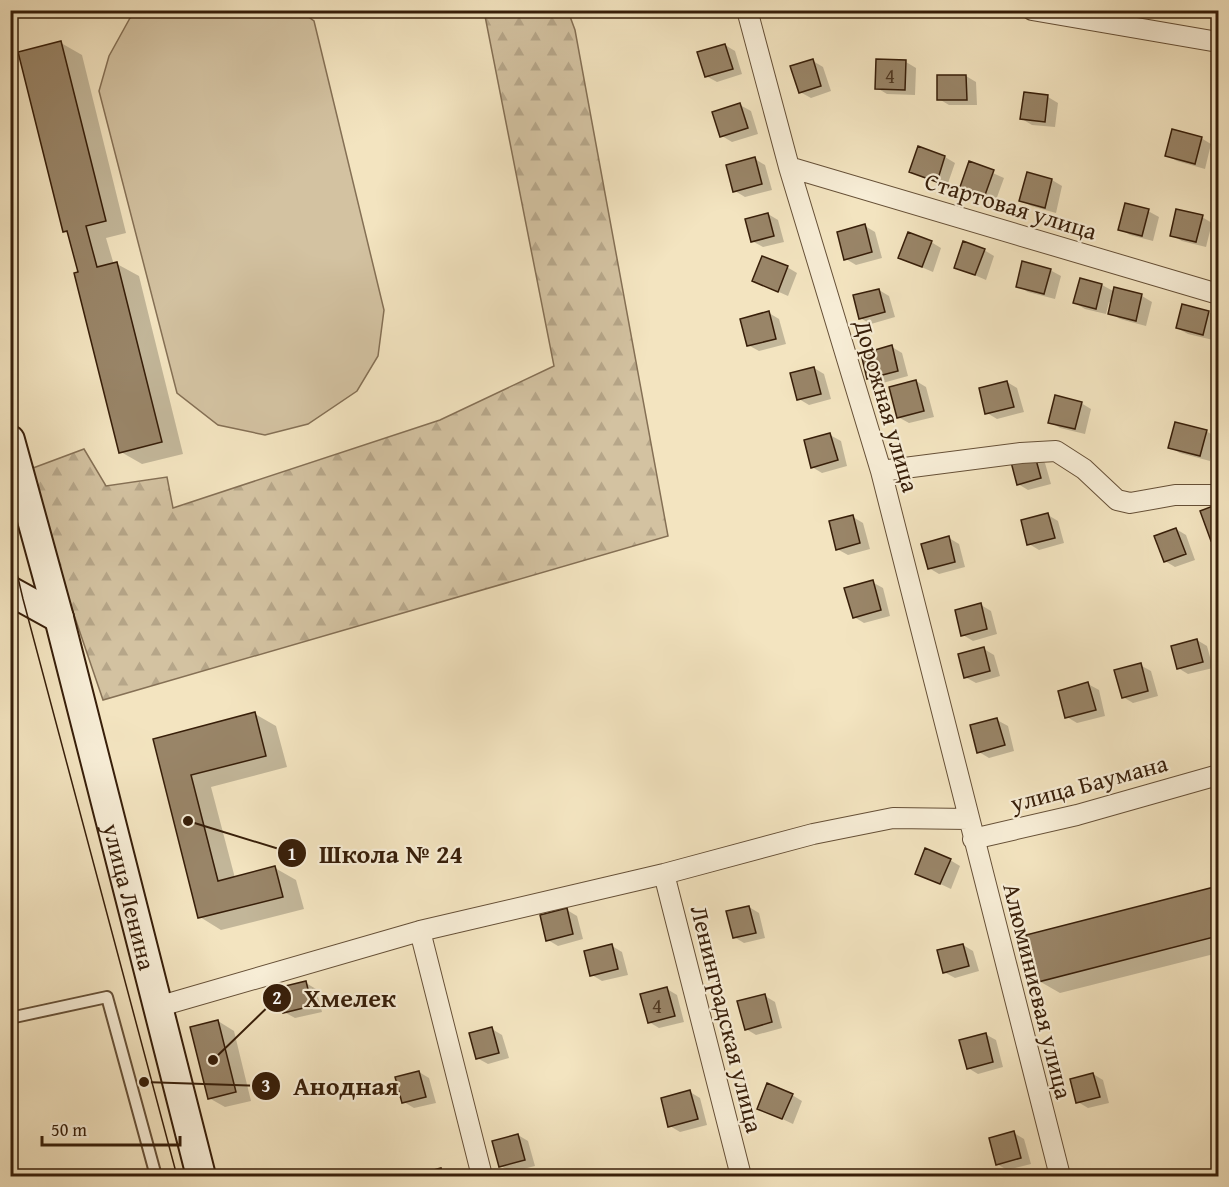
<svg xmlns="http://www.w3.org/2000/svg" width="1229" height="1187" font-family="'Gentium Book Plus',serif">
  <defs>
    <pattern id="forest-firs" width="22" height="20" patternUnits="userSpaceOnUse" patternTransform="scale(1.5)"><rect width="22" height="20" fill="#d3c2a1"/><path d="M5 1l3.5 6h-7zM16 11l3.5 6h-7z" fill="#b6a689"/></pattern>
  </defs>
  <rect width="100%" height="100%" fill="#f3e4c0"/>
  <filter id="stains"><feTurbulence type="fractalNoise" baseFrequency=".00333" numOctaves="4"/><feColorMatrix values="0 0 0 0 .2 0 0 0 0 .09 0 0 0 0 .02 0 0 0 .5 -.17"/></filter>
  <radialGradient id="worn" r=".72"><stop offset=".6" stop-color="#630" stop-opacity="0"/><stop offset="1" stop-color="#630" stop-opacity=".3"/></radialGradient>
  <!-- green -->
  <path fill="#d3c2a1" stroke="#857055" stroke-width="1.5" d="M142,11H300L314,21L384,310L378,356L357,391L308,424L265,435L218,425L177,393L99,91L109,56L130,18Z"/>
  <!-- forest -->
  <path fill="url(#forest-firs)" stroke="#857055" stroke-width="1.5" d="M484,11H568L575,30L668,536L103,700L25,471L84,449L106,486L167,477L173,508L440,420L554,366Z"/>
  <!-- shadow -->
  <path fill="#0003" d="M61,43L82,55L126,233L106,238L114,265L117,264L139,276L183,454L142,464L121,452L80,273L69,234L64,231Z
    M725,45L735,51L742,74L717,82L706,76Z
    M813,61L823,67L831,91L811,98L800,92Z
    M906,62L916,68L915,95L887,94L877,88Z
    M966,76L976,82L977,105H949L939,99L938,77Z
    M1048,97L1058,103L1055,127L1032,125L1022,119Z
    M740,105L751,111L758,134L732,142L722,136Z
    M1201,138L1211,144L1205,169L1177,161L1166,155Z
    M919,148L945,157L955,163L947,186L921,177L911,171Z
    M755,159L765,165L772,190L745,197L735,191Z
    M970,163L1004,178L996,200L972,192L962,186Z
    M1028,174L1052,180L1062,186L1056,213L1031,206L1021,200Z
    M1148,211L1159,217L1153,241L1130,235L1120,229Z
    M768,214L778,220L784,242L763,247L752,241Z
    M1202,217L1212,223L1206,247L1182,241L1171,235Z
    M865,226L875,232L882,258L856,265L846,259Z
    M931,242L941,248L933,272L900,258Z
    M984,250L994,256L986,280L956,267Z
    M787,267L797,273L788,296L754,281Z
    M1050,270L1061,276L1055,299L1028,292L1018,286Z
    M1081,280L1102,285L1115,292V289L1142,296L1152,302L1146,326L1120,319L1110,313L1112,303L1109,302L1106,314L1085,309L1075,303Z
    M879,290L889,296L895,317L871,324L860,318Z
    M1209,312L1218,318L1213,340L1188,334L1177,328Z
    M769,313L779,319L786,344L759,351L748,345Z
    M892,347L902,353L908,376L879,384L869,378Z
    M814,368L824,374L831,399L809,405L799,399Z
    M916,381L926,387L934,417L909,423L898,417Z
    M1007,382L1017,388L1024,412L997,419L987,413Z
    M1081,403L1091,409L1085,434L1060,428L1050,422Z
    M1206,431L1216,437L1210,461L1180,453L1170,447Z
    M830,435L841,441L847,466L822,473L812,467Z
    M1035,457L1045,463L1051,484L1028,490L1018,484Z
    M1218,505V543L1213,540L1202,512Z
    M1048,515L1058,521L1064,543L1039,550L1029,544Z
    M853,517L863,523L870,549L848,555L837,549Z
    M1176,529L1186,535L1195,560L1175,567L1165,561Z
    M949,538L959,544L965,567L939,574L929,568Z
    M872,582L883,588L890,616L864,623L854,617Z
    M981,605L991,611L997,634L973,641L963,635Z
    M1218,638V652L1212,643Z
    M1197,640L1207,646L1213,668L1188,674L1178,668Z
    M984,649L994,655L1000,676L976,683L965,677Z
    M1140,665L1151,671L1158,696L1133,703L1123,697Z
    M1088,684L1099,690L1105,716L1077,723L1067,717Z
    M255,714L276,726L287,767L211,787L235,878L275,868L296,880L304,909L221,930L200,917L155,740Z
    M997,720L1008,726L1014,751L989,758L979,752Z
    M950,860L960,866L951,889L917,873Z
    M1218,887V953L1060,993L1039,981L1028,936Z
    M749,907L759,913L765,938L744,943L734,937Z
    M567,910L577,916L583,939L558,946L548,940Z
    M963,945L973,951L979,971L955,978L944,972Z
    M612,946L622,952L628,975L602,981L592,975Z
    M306,983L316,989L322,1012L295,1018L284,1012Z
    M667,989L677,995L684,1022L659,1028L649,1022Z
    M765,996L775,1002L782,1028L756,1035L746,1029Z
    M218,1021L234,1031L251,1101L225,1107L209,1098Z
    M492,1029L502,1035L509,1058L488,1064L477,1058Z
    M985,1034L996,1040L1003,1067L978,1074L968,1068Z
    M419,1072L429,1078L436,1103L414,1108L404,1102Z
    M1093,1074L1103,1080L1109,1103L1088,1108L1078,1102Z
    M690,1092L700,1098L707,1125L680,1132L670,1126Z
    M792,1095L802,1101L793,1124L759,1108Z
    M1014,1133L1024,1139L1031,1164L1007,1170L997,1164Z
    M518,1135L528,1141L535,1166L511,1172L501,1166Z
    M441,1170L451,1176H417Z"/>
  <!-- building -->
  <path fill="#998568" stroke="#371e09" stroke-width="1.5" d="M61,41L106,221L86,226L97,267L117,262L162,442L119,453L74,273L78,272L67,231L63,232L18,52Z
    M725,44L733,69L705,77L697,52Z
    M813,59L821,86L799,93L790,66Z
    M876,59L906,60L905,90L875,89Z
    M937,75H966L967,100H937Z
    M1024,92L1048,95L1045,122L1020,119Z
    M740,103L748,128L720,137L712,112Z
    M1172,129L1202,137L1195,164L1165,156Z
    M918,146L945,156L937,182L909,172Z
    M755,157L762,184L733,192L726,165Z
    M969,161L994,170L985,195L960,187Z
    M1027,172L1052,179L1045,208L1019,201Z
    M1125,203L1149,209L1142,236L1118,230Z
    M1176,209L1203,215L1196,242L1170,236Z
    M768,213L774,236L751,242L745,219Z
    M865,224L872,252L844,260L837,232Z
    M908,232L932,241L922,267L898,258Z
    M963,241L985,249L975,275L954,268Z
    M762,256L788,266L778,292L752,281Z
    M1022,261L1051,269L1044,294L1016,287Z
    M1080,278L1102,284L1096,309L1073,303Z
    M1114,287L1142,294L1136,321L1108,314Z
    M879,289L885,312L859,319L853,295Z
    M1182,304L1209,311L1203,335L1176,328Z
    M769,311L776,339L747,346L740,319Z
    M892,345L898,371L867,379L861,354Z
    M814,367L821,394L797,400L790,373Z
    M916,380L924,411L897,418L889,387Z
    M1007,381L1014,407L985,414L979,388Z
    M1055,395L1082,402L1075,429L1048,423Z
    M1175,422L1207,430L1200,456L1168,448Z
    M830,433L838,460L811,468L804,440Z
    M1035,456L1041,478L1017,485L1011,462Z
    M1218,504V538L1211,541L1200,511Z
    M1048,513L1055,538L1027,545L1021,520Z
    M853,515L860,543L836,550L829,521Z
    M1176,528L1186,554L1164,562L1154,536Z
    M949,536L955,562L928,569L921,544Z
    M873,580L881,610L853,618L844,588Z
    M981,603L987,629L961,636L955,610Z
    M1197,639L1203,662L1177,669L1171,646Z
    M984,647L990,671L964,678L958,654Z
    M1141,663L1148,691L1122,698L1114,670Z
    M1088,682L1096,710L1065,718L1058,691Z
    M255,712L266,756L191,775L218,881L275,866L283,897L198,918L153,739Z
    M997,718L1005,745L977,753L970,725Z
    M925,848L951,859L940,884L915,874Z
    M1218,886V936L1038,982L1026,935Z
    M749,906L756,933L733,938L726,911Z
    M567,908L573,934L546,941L540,915Z
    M612,944L618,969L590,976L584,951Z
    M963,944L969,966L943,973L937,950Z
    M306,981L312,1006L283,1013L277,988Z
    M667,987L675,1016L648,1023L640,994Z
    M765,994L772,1022L745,1030L737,1001Z
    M218,1020L236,1092L208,1099L190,1027Z
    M492,1027L499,1053L476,1059L469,1033Z
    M986,1033L993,1062L967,1069L959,1040Z
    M419,1071L426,1097L402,1103L395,1077Z
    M1093,1073L1100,1097L1076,1103L1070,1079Z
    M767,1083L793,1094L782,1119L757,1109Z
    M690,1090L698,1119L668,1127L661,1098Z
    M1014,1131L1021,1158L996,1165L989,1138Z
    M518,1134L525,1160L499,1167L492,1141Z
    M441,1168L443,1176H415V1175Z"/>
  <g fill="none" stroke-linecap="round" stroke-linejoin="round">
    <defs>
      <path id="service" d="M10,1018L107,997L156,1176"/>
      <path id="minor" d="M747,10L789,167L881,471L1060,1176
        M1032,10L1218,42
        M789,167L1218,294
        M881,471L1021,453L1056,451L1084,469L1117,500L1130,503L1175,495H1218
        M973,839L1077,815L1218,775
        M664,874L741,1176
        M420,931L482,1176
        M157,1007L420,931L664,874L813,834L893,818L969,819"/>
      <g id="secondary">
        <path id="s1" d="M10,440L59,618L201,1176"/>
        <path d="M10,591L59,618"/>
      </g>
    </defs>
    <!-- service casing -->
    <use href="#service" stroke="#665037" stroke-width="14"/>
    <!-- minor casing -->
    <use href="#minor" stroke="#665037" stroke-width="22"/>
    <!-- secondary casing -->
    <use href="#secondary" stroke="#371e09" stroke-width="32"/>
    <!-- service -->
    <use href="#service" stroke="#f7edd6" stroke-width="10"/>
    <!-- minor -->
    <use href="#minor" stroke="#f7edd6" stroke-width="20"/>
    <!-- secondary -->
    <use href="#secondary" stroke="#f7edd6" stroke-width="28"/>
    <!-- tram -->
    <path stroke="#371e09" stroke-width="1.5" d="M10,544L23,599L177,1176"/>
  </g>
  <g text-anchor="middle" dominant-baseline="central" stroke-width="4.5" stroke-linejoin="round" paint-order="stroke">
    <!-- number labels -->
    <g font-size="21" fill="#503821">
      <text x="890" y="75">4</text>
      <text x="657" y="1005">4</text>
    </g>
    <!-- street labels -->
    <g font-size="24" fill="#371e09" stroke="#f7edd6">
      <text transform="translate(1011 206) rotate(17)">Стартовая улица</text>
      <text transform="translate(887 406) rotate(74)">Дорожная улица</text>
      <text transform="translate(1089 783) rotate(-15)">улица Баумана</text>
      <text stroke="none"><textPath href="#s1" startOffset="472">улица Ленина</textPath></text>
      <text transform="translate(1038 991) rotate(76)">Алюминиевая улица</text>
      <text transform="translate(727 1019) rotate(76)">Ленинградская улица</text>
    </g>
  </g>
  <!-- callouts -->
  <path fill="none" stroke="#371e09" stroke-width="2" d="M188 821L292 853M213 1060L277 998M144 1082L266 1086"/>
  <g fill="#371e09" stroke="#f7edd6" stroke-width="2">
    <circle cx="188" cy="821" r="6"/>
    <circle cx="213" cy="1060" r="6"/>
    <circle cx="144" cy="1082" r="6"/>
    <circle cx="292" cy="853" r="15"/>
    <circle cx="277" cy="998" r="15"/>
    <circle cx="266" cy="1086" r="15"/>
  </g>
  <g font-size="18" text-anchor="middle" font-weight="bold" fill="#fff">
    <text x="292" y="860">1</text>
    <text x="277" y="1004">2</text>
    <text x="266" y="1092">3</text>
  </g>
  <g font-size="26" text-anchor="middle" font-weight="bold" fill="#371e09" stroke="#f7edd6" stroke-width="4.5" stroke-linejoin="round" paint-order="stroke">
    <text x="391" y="863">Школа № 24</text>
    <text x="350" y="1007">Хмелек</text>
    <text x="346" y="1095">Анодная</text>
  </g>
  <!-- margin -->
  <rect width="1229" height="1187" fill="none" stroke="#f3e4c0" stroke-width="36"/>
  <rect x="12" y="12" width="1205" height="1163" fill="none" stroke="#371e09" stroke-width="3"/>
  <rect x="18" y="18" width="1193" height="1151" fill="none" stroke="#371e09" stroke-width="1.5"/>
  <!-- scale -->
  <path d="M42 1136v9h138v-9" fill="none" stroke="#371e09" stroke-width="3"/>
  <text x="51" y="1136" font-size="18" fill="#371e09" stroke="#f7edd6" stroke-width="4.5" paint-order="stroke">50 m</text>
  <rect width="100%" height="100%" filter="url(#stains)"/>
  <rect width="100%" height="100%" fill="url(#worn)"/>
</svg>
